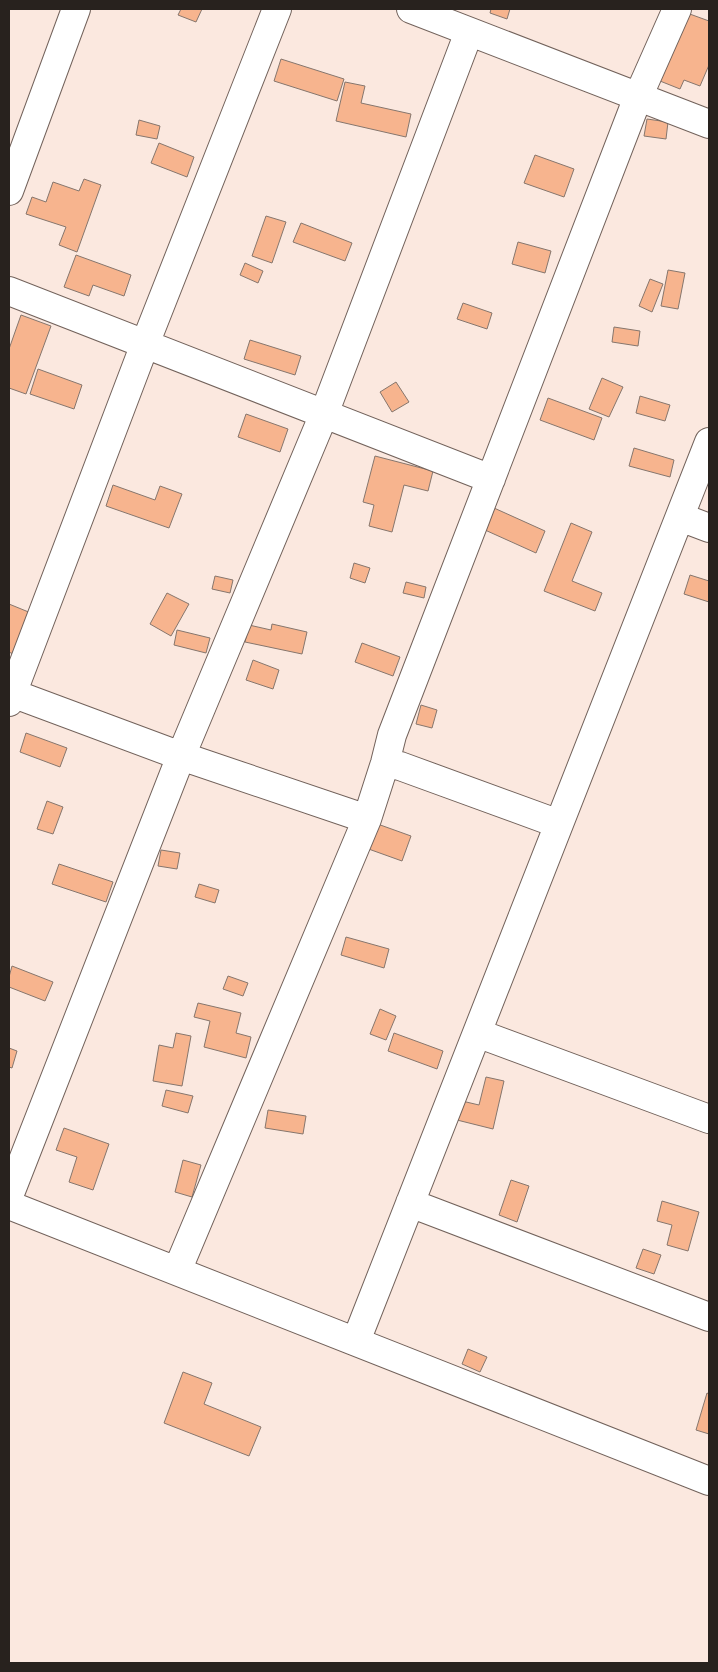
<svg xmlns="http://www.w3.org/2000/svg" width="718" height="1672" font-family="'PT Sans',sans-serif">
  <rect width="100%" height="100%" fill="#fbe8df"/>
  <!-- building -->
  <path fill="#f7b48e" stroke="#86766d" d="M181,9H202L196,22L178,15Z
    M491,9H510L507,19L490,13Z
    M687,13L709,21V65L700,86L684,80L680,89L660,81Z
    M281,59L344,79L337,101L274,81Z
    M345,82L365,86L361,103L411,114L406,137L336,121Z
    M647,119L668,122L666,139L644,136Z
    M139,120L160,126L157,139L136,135Z
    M159,143L194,157L187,177L151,163Z
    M535,155L574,169L564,197L524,183Z
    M84,179L101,185L77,252L59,245L66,227L26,214L32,197L46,202L53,182L79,191Z
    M266,216L286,222L272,263L252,256Z
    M301,223L352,243L345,261L293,242Z
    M518,242L551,251L545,273L512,264Z
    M76,255L131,275L124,296L93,285L89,296L64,287Z
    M245,263L263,271L258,283L240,275Z
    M668,270L685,273L678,309L661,306Z
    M650,279L663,284L652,312L639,306Z
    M463,303L492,313L487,329L457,319Z
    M21,315L51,326L26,394L9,388V349Z
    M614,327L640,331L638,346L612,342Z
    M250,340L301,356L295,375L244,359Z
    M38,369L82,385L74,409L30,394Z
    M602,378L623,387L609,417L589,409Z
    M396,382L409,402L392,412L380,392Z
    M640,396L670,405L665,421L636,413Z
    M548,398L602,418L594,440L540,420Z
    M246,414L288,429L280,452L238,437Z
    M634,448L674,460L670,477L629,466Z
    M375,456L433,471L428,491L404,485L392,532L369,526L374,505L363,502Z
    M113,485L155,500L160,486L182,494L169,528L106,506Z
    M494,508L545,531L536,553L485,530Z
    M571,523L592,532L572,581L602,593L595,611L544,591Z
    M354,563L370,568L365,583L350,578Z
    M690,575L709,581V602L684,594Z
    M215,576L233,580L230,593L212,589Z
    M406,582L426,587L424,598L403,593Z
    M167,593L189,604L171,636L150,624Z
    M9,604L31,613L15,655L9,652Z
    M272,624L307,632L302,654L245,642L249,625L271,630Z
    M177,630L210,638L206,653L174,645Z
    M362,643L400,657L393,676L355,662Z
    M253,660L279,670L273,689L246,680Z
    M421,705L437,710L432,728L416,724Z
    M26,733L67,748L60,767L20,752Z
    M47,801L63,807L53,834L37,829Z
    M372,822L411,836L402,861L363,847Z
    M161,850L180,853L177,869L158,866Z
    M59,864L113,882L106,902L52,884Z
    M199,884L219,890L215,903L195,897Z
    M346,937L389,949L384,968L341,955Z
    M12,966L53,982L45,1001L9,987V977Z
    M228,976L248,983L243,996L223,989Z
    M198,1003L241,1013L236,1033L251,1037L246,1058L204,1047L210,1021L194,1017Z
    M380,1009L396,1016L386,1040L370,1034Z
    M176,1033L191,1036L182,1086L153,1081L159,1045L173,1048Z
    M394,1033L443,1051L437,1069L388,1051Z
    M9,1048L17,1051L12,1068L9,1067Z
    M486,1077L504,1081L493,1129L457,1120L462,1101L479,1105Z
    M166,1090L193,1096L188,1113L162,1106Z
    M268,1110L306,1116L303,1134L265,1128Z
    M64,1128L109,1144L93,1190L69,1182L77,1157L56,1150Z
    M183,1160L201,1165L192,1197L175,1192Z
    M511,1180L529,1186L517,1222L499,1215Z
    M662,1201L699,1212L688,1251L667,1245L672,1225L657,1221Z
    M643,1249L661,1255L654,1274L636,1268Z
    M468,1349L487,1357L480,1372L462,1364Z
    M183,1372L212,1383L204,1404L261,1427L249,1456L164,1423Z
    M707,1393L709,1394V1434L696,1430Z"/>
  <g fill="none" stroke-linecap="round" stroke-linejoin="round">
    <defs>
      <path id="minor" d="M411,9L709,124
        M9,191L76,9
        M9,291L491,479
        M680,517L709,528
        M9,692L181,756L367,819
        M9,702L145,344L277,9
        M385,763L400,766L559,824
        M477,1033L709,1119
        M9,1196L181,756L324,414L469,32
        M410,1203L709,1317
        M9,1205L709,1481
        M177,1271L367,819L385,763L392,735L638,97L677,9
        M356,1341L709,442"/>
    </defs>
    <!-- minor casing -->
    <use href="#minor" stroke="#72625b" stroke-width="30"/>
    <!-- minor -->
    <use href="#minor" stroke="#fff" stroke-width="28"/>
  </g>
  <!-- border -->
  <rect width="718" height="1672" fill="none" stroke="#28221e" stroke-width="20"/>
</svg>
